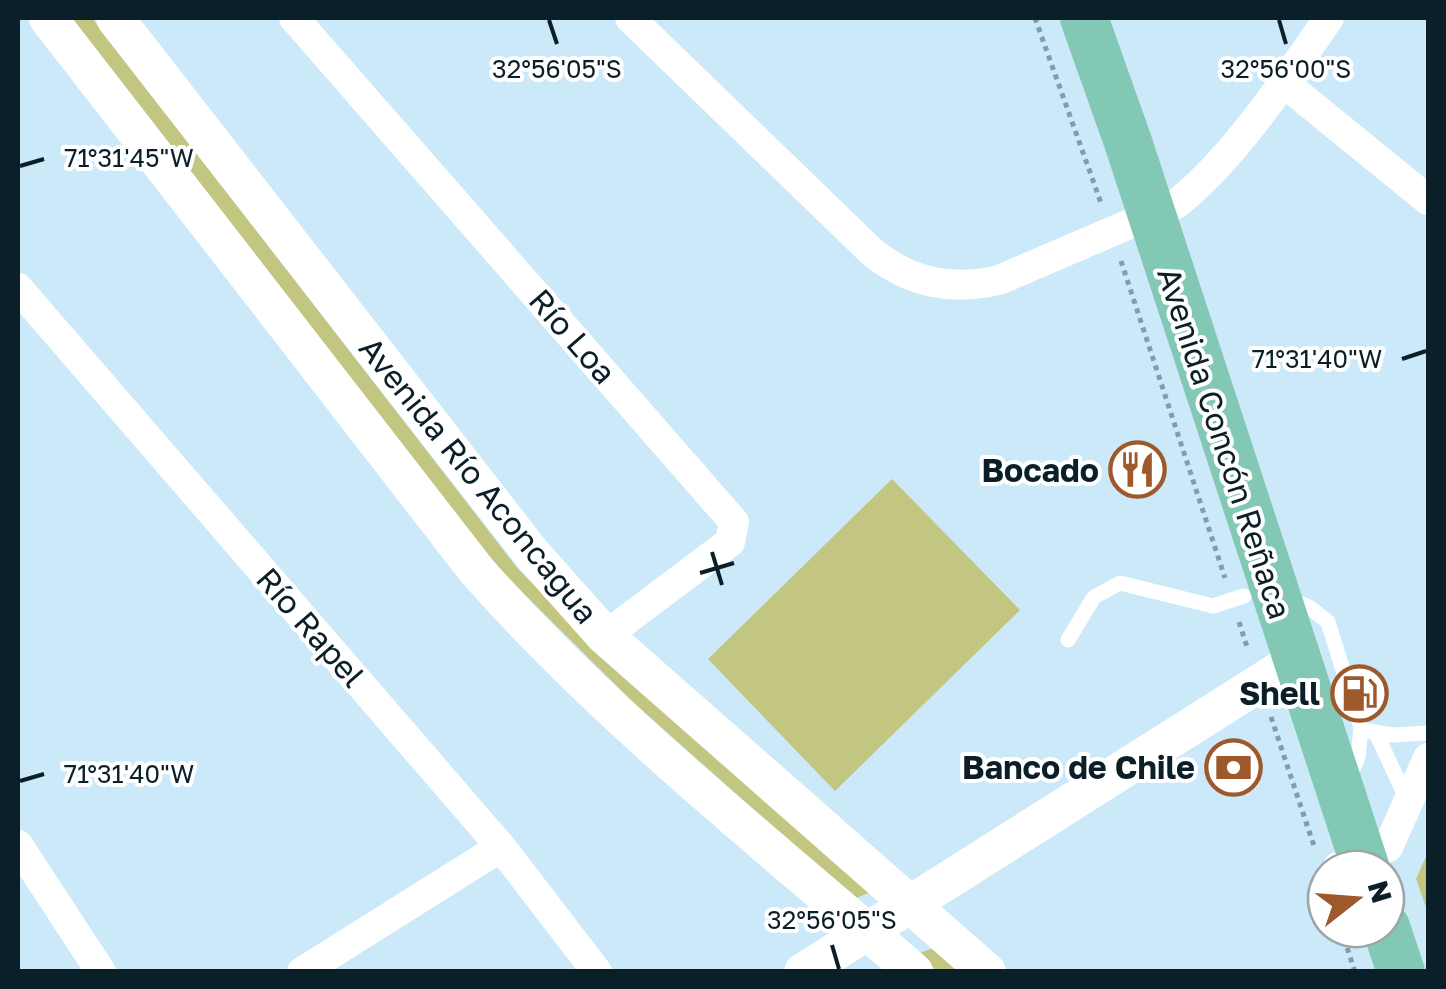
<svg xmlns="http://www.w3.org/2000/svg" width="1446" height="989" font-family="'Golos Text',sans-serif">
  <rect width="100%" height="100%" fill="#cbe9f9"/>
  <!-- green -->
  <path fill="#c2c681" d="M72,18H92L518,569L602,653L878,889L854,899L633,702L499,569Z
    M892,479L1020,610L835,791L708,659Z
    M1428,852V913L1416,879Z
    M934,948L962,971H937L919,953Z"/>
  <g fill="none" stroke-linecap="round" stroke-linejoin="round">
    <!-- path -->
    <path stroke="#829daa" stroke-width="5" stroke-dasharray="5 5" stroke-linecap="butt" d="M1035,18L1101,203
      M1121,261L1225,578
      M1239,622L1248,650
      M1271,717L1315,849
      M1341,929L1355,972"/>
    <!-- service -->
    <path stroke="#fff" stroke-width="15" d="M1289,599L1309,607L1328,622L1361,728L1358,757L1348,781
      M1068,640L1094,597L1120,583L1213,606L1244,596
      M1369,731L1393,735L1428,733
      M1376,733L1408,802"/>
    <!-- minor -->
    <path stroke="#fff" stroke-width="30" d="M294,18L734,522L730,542L605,636
      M630,18L873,253C911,283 951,291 999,280L1176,204C1232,161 1288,76 1329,18
      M1283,82L1428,200
      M18,288L501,847L597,972
      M18,845L101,972
      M1338,867L1388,847L1428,758
      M302,972L501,847"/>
    <!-- tertiary -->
    <path stroke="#fff" stroke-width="38" d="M48,18L477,571C608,719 765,842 914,972
      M115,18L532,554L605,636L987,972
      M803,972L1296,660"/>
    <!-- primary -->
    <path stroke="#83c8b5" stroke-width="48" d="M1084,18L1128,142L1366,869
      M1386,927L1401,972"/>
  </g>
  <!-- ticks -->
  <path fill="none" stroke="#0b1f29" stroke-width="4" d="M549,20L557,44M1279,20L1286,44M20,166L44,159M1402,359L1426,351M712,552L722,585M700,573L734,563M20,781L44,774M832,945L839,969"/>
  <!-- icons -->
  <defs>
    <symbol id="restaurant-ring" viewBox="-11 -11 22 22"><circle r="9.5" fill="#fff" stroke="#9d582c" stroke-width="1.5"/><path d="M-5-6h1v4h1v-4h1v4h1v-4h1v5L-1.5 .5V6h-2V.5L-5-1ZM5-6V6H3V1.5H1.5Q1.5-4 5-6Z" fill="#9d582c"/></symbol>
    <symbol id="fuel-ring" viewBox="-11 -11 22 22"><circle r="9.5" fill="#fff" stroke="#9d582c" stroke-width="1.5"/><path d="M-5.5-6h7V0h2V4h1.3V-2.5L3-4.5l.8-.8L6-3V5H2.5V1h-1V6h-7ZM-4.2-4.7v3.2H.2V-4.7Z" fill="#9d582c"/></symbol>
    <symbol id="bank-ring" viewBox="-11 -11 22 22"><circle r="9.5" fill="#fff" stroke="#9d582c" stroke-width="1.5"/><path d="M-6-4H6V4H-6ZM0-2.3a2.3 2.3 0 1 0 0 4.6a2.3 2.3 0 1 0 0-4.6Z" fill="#9d582c"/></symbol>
  </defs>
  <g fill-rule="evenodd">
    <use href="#restaurant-ring" x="1106" y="438" width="63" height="63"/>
    <use href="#fuel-ring" x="1328" y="662" width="63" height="63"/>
    <use href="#bank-ring" x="1202" y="736" width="63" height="63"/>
  </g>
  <g text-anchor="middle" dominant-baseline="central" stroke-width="8" stroke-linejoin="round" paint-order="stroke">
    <!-- street labels -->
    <g font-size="32" fill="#0b1f29" stroke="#fff">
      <text transform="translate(573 336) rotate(49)">Río Loa</text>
      <text transform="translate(1225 443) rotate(72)">Avenida Concón Reñaca</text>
      <text transform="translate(479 480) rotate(51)">Avenida Río Aconcagua</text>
      <text transform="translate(311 627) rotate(49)">Río Rapel</text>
    </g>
    <!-- poi labels -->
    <g font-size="32" font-weight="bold" fill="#0b1f29" stroke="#fff" text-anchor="end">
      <text x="1099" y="470">Bocado</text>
      <text x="1320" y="693">Shell</text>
      <text x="1195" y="767">Banco de Chile</text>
    </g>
  </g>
  <g font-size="25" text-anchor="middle" fill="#0b1f29" stroke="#fff" stroke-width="8" stroke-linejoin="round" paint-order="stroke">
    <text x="557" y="78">32°56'05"S</text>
    <text x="1286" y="78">32°56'00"S</text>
    <text x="129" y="167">71°31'45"W</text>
    <text x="1317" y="368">71°31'40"W</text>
    <text x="129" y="783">71°31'40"W</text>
    <text x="832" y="929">32°56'05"S</text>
  </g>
  <!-- border -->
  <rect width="1446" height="989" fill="none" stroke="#0b1f29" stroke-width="40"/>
  <!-- north arrow -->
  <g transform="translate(1356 899) rotate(73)"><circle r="48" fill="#ffffff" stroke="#9da5a9" stroke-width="2.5"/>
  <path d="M0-8L18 38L0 25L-18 38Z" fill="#9d582c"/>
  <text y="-15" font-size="28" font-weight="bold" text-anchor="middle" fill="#0b1f29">N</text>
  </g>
</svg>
